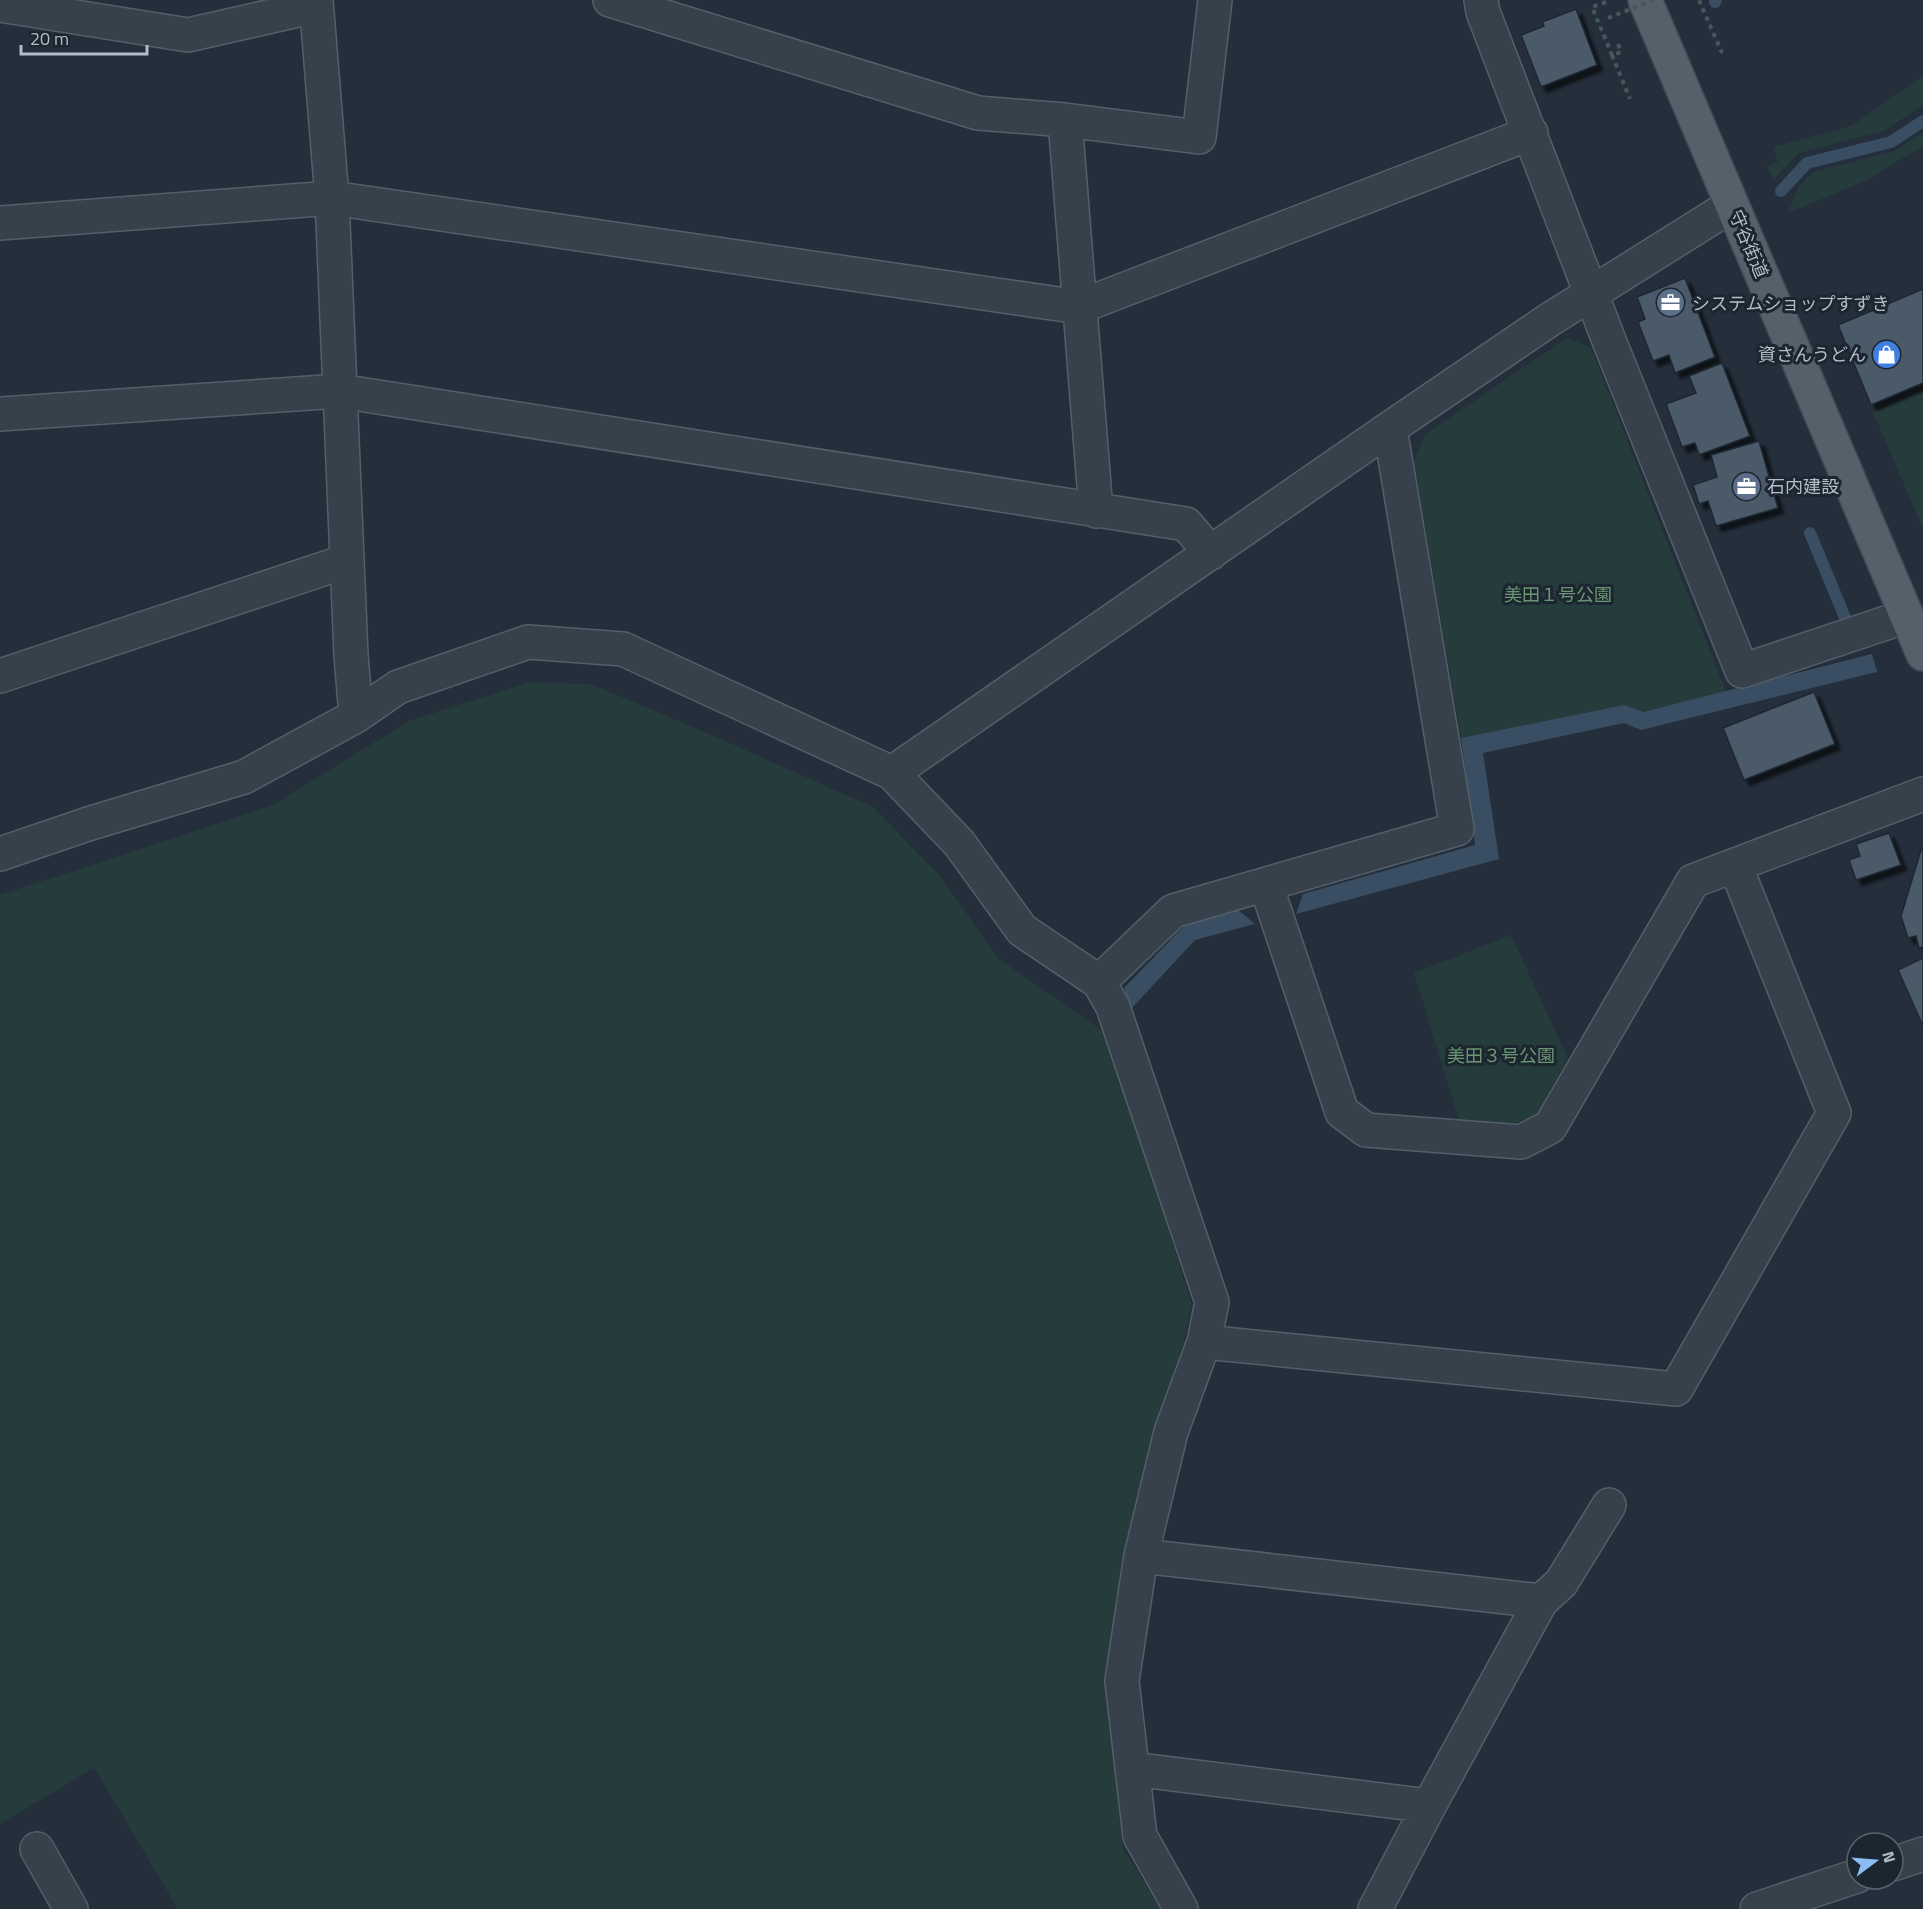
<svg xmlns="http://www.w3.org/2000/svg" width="1923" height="1909" font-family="'Titillium Web','Noto Sans JP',sans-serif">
  <defs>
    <filter id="shadow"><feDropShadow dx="5.5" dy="5.5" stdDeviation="1.5" flood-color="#0009"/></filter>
  </defs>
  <rect width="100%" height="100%" fill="#242f3b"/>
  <!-- green -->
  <path fill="#253b3c" d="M1923,76V105L1884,131L1799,153L1773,180L1767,166L1778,162L1773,147L1851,126Z
    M1923,132V146L1865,181L1788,213L1798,188L1813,172L1894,151Z
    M1567,338L1591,348L1726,692L1643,712L1624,705L1461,738L1414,462L1424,435Z
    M1923,391V529L1873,412Z
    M529,682L591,684L705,732L873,807L941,877L998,958L1107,1034L1192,1305L1184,1340L1154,1435L1128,1540L1107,1684L1123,1848L1160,1909H178L94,1768L0,1824V895L271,806L409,721Z
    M1511,935L1568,1058L1536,1116L1513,1124L1459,1120L1414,973Z"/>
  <!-- water -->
  <path fill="#394e63" d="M1872,654L1877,672L1641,730L1624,723L1483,753L1499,859L1296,914L1303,894L1475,845L1461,738L1624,705L1643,712Z
    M1238,910L1255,924L1195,940L1131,1009L1124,988L1184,926Z"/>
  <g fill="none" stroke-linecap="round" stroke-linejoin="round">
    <!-- stream -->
    <path stroke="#394e63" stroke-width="12" d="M1715,2L1716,0
      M1781,191L1807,163L1891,142L1923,121
      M1810,533L1846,620"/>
  </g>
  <!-- building -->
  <path fill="#4c5a67" stroke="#1e2832" stroke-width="1.5" filter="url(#shadow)" d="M1576,9L1597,65L1541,87L1521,35L1544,26L1542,22Z
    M1685,278L1715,357L1675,373L1669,355L1653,361L1638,322L1645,319L1637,297Z
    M1923,289V383L1871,405L1838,325Z
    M1722,363L1750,436L1699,455L1695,443L1682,447L1666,404L1696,393L1689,376Z
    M1759,441L1778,508L1716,526L1708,501L1699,504L1693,485L1717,477L1711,455Z
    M1814,692L1835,744L1744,780L1723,728Z
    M1889,833L1901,865L1856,880L1849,860L1860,856L1856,844Z
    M1923,849V947L1919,948L1916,936L1908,938L1901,916L1921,850Z
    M1923,958V1026L1898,970Z"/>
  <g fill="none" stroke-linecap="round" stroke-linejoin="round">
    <defs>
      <path id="minor" d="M316,0L332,198L351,655L356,716
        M610,0L978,113L1065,120L1199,137L1215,0
        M1481,0L1483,12L1610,343L1742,671L1907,616
        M0,5L188,35L316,6
        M1065,120L1096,511
        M0,223L332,198L1079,307L1531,133
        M0,414L340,391L1186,524L1211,553
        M0,676L347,561
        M892,773L1390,428L1549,320L1732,205
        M0,854L91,823L244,777L356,716L398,687L528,642L623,649L892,773L959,843L1022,930L1099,982L1113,1007L1212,1302L1204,1342L1171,1432L1141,1556L1122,1681L1140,1836L1181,1909
        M1266,885L1342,1112L1366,1130L1521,1142L1550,1127L1693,881L1923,794
        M1099,982L1173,911L1457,829L1390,428
        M1204,1342L1676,1389L1834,1113L1735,865
        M1141,1556L1541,1601
        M1132,1769L1429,1806
        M37,1849L71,1909
        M1893,1864L1923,1854
        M1375,1909L1429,1806L1541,1601L1561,1583L1609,1505
        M1757,1909L1857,1876"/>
      <path id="major" d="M1645,0L1923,654"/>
    </defs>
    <!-- minor casing -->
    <use href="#minor" stroke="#555f69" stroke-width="36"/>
    <!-- major casing -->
    <use href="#major" stroke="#404a54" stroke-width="36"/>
    <!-- path -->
    <path stroke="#435859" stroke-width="4" stroke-dasharray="4.5 4.5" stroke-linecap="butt" d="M1699,0L1722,53
      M1606,2L1592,7L1612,55
      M1618,44L1621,52L1612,55L1630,99"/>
    <!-- minor -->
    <use href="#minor" stroke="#37414b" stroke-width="33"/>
    <!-- major -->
    <use href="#major" stroke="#55606b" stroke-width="33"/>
    <!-- path-bridge -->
    <path stroke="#435859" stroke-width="4" stroke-dasharray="4.5 4.5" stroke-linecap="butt" d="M1608,18L1653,0"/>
  </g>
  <!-- icons -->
  <defs>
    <symbol id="office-disc" viewBox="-11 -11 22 22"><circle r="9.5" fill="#5c6f8a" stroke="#1c2630"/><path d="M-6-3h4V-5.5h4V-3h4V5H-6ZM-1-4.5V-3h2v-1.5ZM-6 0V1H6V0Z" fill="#fff"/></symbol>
    <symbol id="shop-disc" viewBox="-11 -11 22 22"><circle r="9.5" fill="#3f7fe0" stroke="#1c2630"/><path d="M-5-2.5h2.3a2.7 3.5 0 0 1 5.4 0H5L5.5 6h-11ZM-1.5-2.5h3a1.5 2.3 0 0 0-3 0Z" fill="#fff"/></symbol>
  </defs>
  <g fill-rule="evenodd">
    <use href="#office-disc" x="1654" y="286" width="33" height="33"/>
    <use href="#shop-disc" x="1870" y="338" width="33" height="33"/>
    <use href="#office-disc" x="1730" y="470" width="33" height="33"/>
  </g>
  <g text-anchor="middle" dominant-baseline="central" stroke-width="6" stroke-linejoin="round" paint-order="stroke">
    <!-- street labels -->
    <g font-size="18" fill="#b3bcc7" stroke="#1c2630">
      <text transform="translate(1749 244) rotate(67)">守谷街道</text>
    </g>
    <!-- poi labels -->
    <g font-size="18" fill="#b3bcc7" stroke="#1c2630" text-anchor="start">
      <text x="1692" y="303">システムショップすずき</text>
      <text x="1866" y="354" text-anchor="end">資さんうどん</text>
      <text x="1767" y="486">石内建設</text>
    </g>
    <!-- park labels -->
    <g font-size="18" fill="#6a9771" stroke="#1c2630">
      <text x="1558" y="594">美田１号公園</text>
      <text x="1501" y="1055">美田３号公園</text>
    </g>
  </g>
  <!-- north arrow -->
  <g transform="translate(1875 1861) rotate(74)"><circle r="28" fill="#1c2630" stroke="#58626c" stroke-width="1.5"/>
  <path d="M0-4.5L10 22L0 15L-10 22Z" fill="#8bbcf4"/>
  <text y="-9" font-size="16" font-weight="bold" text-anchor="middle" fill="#b3bcc7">N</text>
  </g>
  <!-- scale -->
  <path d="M21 45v9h126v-9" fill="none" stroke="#b3bcc7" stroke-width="3"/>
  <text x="30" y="45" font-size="18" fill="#b3bcc7" stroke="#1c2630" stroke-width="4.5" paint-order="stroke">20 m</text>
</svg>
